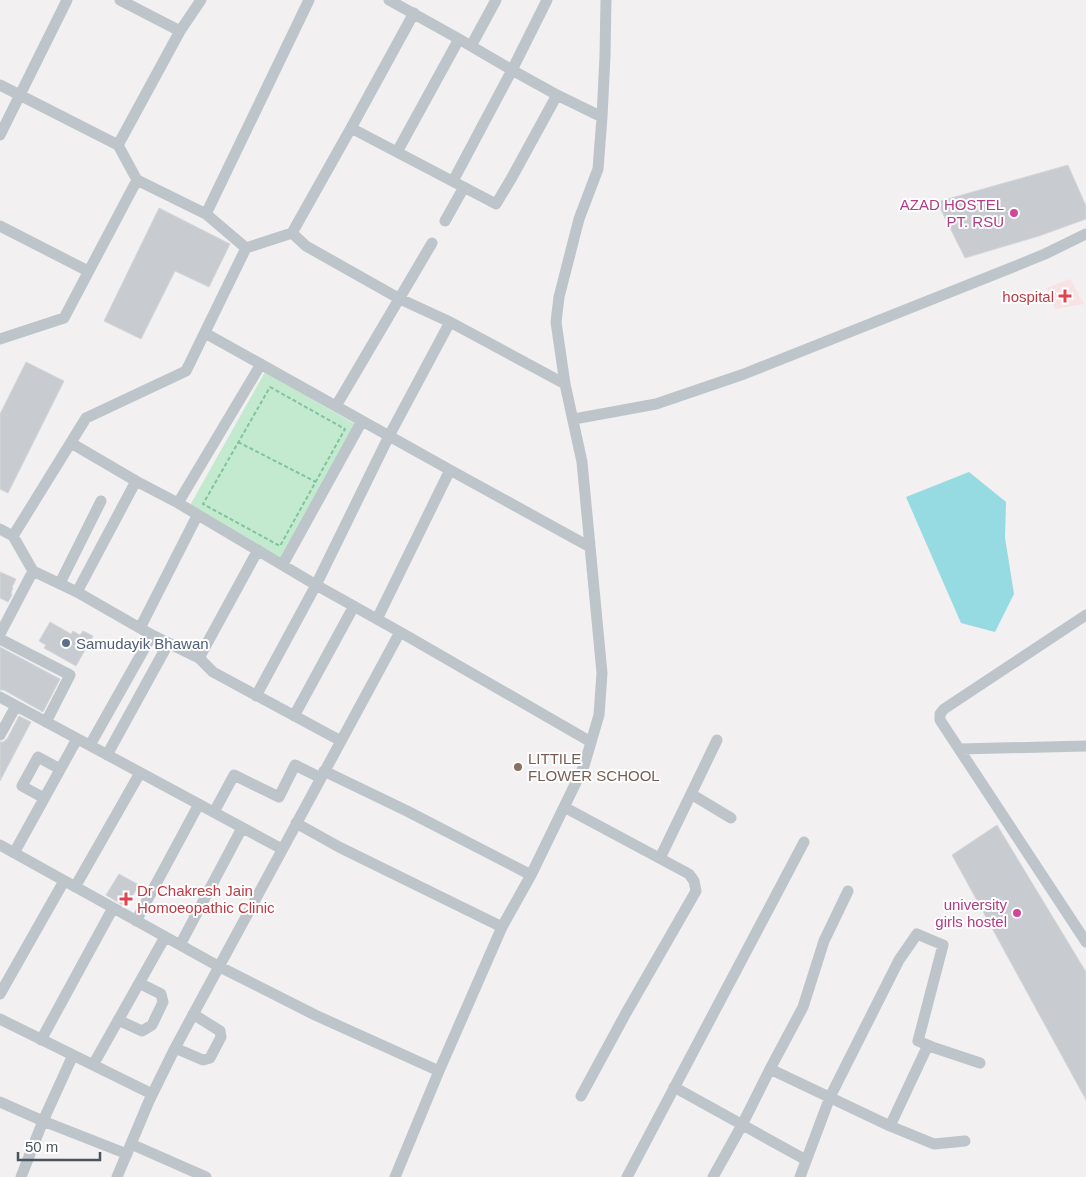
<svg xmlns="http://www.w3.org/2000/svg" width="1086" height="1177" font-family="Arial,sans-serif">
  <rect width="100%" height="100%" fill="#f2f0f0"/>
  <!-- medical -->
  <path fill="#f8e3e4" d="M1070,279L1084,304L1055,309L1047,288Z"/>
  <!-- green -->
  <path fill="#c3eace" d="M265,372L355,424L281,559L189,507Z"/>
  <!-- water -->
  <path fill="#96dae2" d="M969,472L1006,502L1005,538L1014,594L995,632L961,623L906,497Z"/>
  <!-- building -->
  <path fill="#c8cbcf" stroke="#d4d7da" d="M1068,165L1086,206V219L1039,236L965,258L937,202Z
    M159,208L230,244L209,287L175,271L141,339L104,321Z
    M26,362L64,381L8,493L0,489V414Z
    M0,572L16,579L12,587L13,588L11,593L12,595L8,602L0,598Z
    M50,622L71,634L73,631L80,635L83,631L93,636L76,666L44,648L46,645L39,641Z
    M0,647L60,679L43,712L4,690H0Z
    M19,716L31,722L0,781V742H3L7,739Z
    M997,825L1086,972V1100L952,855Z
    M119,874L139,885L126,907L106,895Z"/>
  <g fill="none" stroke-linecap="round" stroke-linejoin="round">
    <!-- path -->
    <path stroke="#7fc49b" stroke-width="2" stroke-dasharray="4 2.5" stroke-linecap="butt" d="M270,387L345,429L280,546L203,504Z
      M238,442L316,482"/>
    <!-- minor -->
    <path stroke="#bdc5cb" stroke-width="11" d="M120,0L180,31
      M389,0L459,39L512,70L557,95L602,117
      M471,46L496,0
      M0,85L118,145L137,180L64,318L0,339
      M351,128L496,204L511,179L557,95
      M0,135L67,0
      M118,145L180,31L201,0
      M397,152L459,39
      M137,180L206,214L309,0
      M453,181L512,70L547,0
      M206,214L246,248
      M445,221L464,187
      M0,226L88,271
      M292,233L306,246L400,299L450,322L565,384
      M205,333L450,470
      M336,406L432,243
      M574,419L656,404L744,374L1018,265L1045,254L1086,234
      M71,443L136,481L178,503L316,585L400,632L591,742
      M178,503L261,364
      M0,529L13,536L86,418L186,371L246,248L292,233L351,128L414,13
      M283,564L362,421
      M33,571L77,592L152,635L199,658L213,672L341,741
      M60,583L101,501
      M77,592L136,481
      M1086,615L944,709L940,714V720L1086,942
      M377,619L450,470L590,547
      M140,628L197,516
      M0,634L33,571L13,536
      M0,639L70,675L46,722
      M199,658L258,550
      M256,696L316,585L389,436L450,322
      M0,697L282,849
      M294,716L354,606
      M0,735L16,706
      M90,745L152,635
      M960,749L1086,746
      M107,755L168,644
      M324,771L407,811L531,875
      M691,794L717,740
      M44,798L22,786L38,757L60,769
      M564,807L689,874L694,881L696,891L626,1013L581,1096
      M214,812L234,775L279,797L295,765L321,778
      M296,823L339,847L502,927
      M0,845L218,966L315,1015L439,1071
      M14,853L77,739
      M660,858L691,794L731,818
      M75,887L140,773
      M136,921L199,804
      M180,945L242,828
      M0,994L64,881
      M0,1019L152,1094
      M118,1020L142,1031L152,1025L163,1002L161,994L139,983
      M41,1040L113,908
      M175,1048L203,1060L210,1058L221,1037L220,1031L193,1014
      M93,1065L165,937
      M770,1069L890,1126L934,1144L965,1141
      M674,1087L806,1160
      M0,1102L43,1121L127,1154
      M890,1126L928,1045
      M131,1144L206,1177
      M21,1177L43,1121L73,1055
      M117,1177L149,1101L175,1048L400,632
      M395,1177L439,1071L502,927L531,875L584,766L599,715L602,673L582,462L565,384L556,322L559,297L579,219L598,169L602,117L605,56L606,0
      M627,1177L804,842
      M713,1177L742,1125L770,1069L803,1007L824,941L848,891
      M800,1177L830,1097L899,960L917,934L943,945L918,1041L935,1048L980,1063"/>
  </g>
  <!-- markers -->
  <g fill="#d1479c" stroke="#fff" stroke-width="2">
    <circle cx="1014" cy="213" r="5"/>
    <circle cx="1017" cy="913" r="5"/>
  </g>
  <g fill="#e0444e" stroke="#fff" stroke-width="2">
    <path d="M1062.5 288.5h5v5h5v5h-5v5h-5v-5h-5v-5h5z"/>
    <path d="M123.5 891.5h5v5h5v5h-5v5h-5v-5h-5v-5h5z"/>
  </g>
  <circle fill="#5c6f8a" stroke="#fff" stroke-width="2" cx="66" cy="643" r="5"/>
  <circle fill="#8d6e63" stroke="#fff" stroke-width="2" cx="518" cy="767" r="5"/>
  <g text-anchor="middle" dominant-baseline="central" stroke-width="4" stroke-linejoin="round" paint-order="stroke">
    <!-- hotel labels -->
    <g font-size="15" fill="#b23c85" stroke="#fff" text-anchor="end">
      <text x="1004" y="204">AZAD HOSTEL<tspan x="1004" dy="17">PT. RSU</tspan></text>
      <text x="1007" y="904">university<tspan x="1007" dy="17">girls hostel</tspan></text>
    </g>
    <!-- health labels -->
    <g font-size="15" fill="#be3a42" stroke="#fff" text-anchor="end">
      <text x="1054" y="296">hospital</text>
      <text x="137" y="890" text-anchor="start">Dr Chakresh Jain<tspan x="137" dy="17">Homoeopathic Clinic</tspan></text>
    </g>
    <!-- service labels -->
    <g font-size="15" fill="#4e5e75" stroke="#fff" text-anchor="start">
      <text x="76" y="643">Samudayik Bhawan</text>
    </g>
    <!-- education labels -->
    <g font-size="15" fill="#785e54" stroke="#fff" text-anchor="start">
      <text x="528" y="758">LITTILE<tspan x="528" dy="17">FLOWER SCHOOL</tspan></text>
    </g>
  </g>
  <!-- scale -->
  <path d="M18 1152v8h82v-8" fill="none" stroke="#4a555b" stroke-width="2.5"/>
  <text x="25" y="1152" font-size="15" fill="#4a555b" stroke="#ffffff" stroke-width="4" paint-order="stroke">50 m</text>
</svg>
